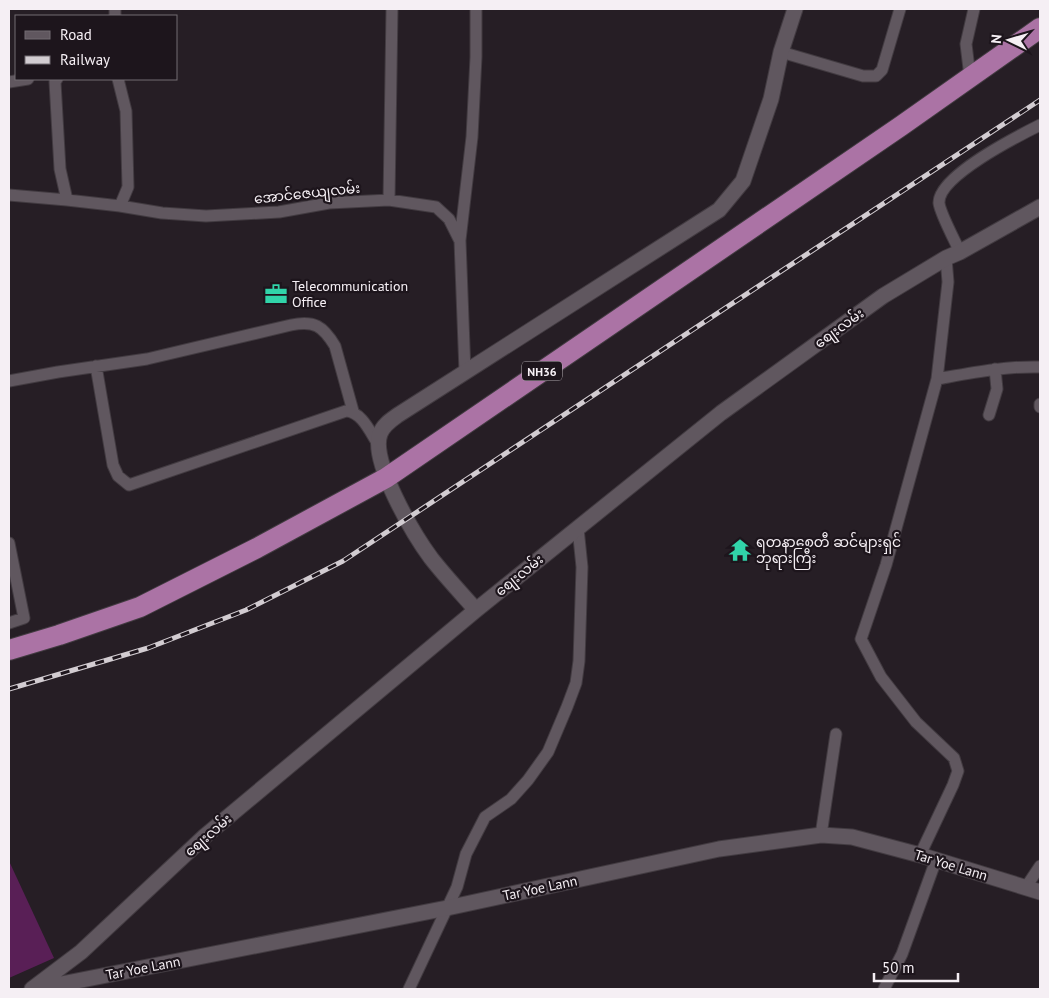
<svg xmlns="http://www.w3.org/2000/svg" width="1049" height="998" font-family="'PT Sans','Noto Sans Myanmar',sans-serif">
  <rect width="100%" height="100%" fill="#261e25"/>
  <!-- green -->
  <path fill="#591f56" d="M9,861L54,958L9,978Z"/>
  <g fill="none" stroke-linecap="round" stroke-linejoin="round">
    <defs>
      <path id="street" d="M115,16V9
        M781,52L863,76H876L882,70L900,9
        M970,77L966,44L974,9
        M57,79L55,82L60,169L67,200
        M118,79L126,111L128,187L120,206
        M9,82L28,79
        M9,195L67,200L120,206L162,213L206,216L279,212L329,203L389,200L436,207L449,219L460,241L465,372
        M389,200L392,9
        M460,240L472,137L476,57V9
        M960,252C955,241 940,213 939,203C938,176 1018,136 1040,125
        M96,366L113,465L118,476L129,485L346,411C362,412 370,432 378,444
        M937,379C971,373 1005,366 1040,367
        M9,381L58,372L147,359L291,325C314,320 323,326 335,346L353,411
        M1040,404V407
        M989,415L997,389L995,369
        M9,543L24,618L9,623
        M821,835L836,734
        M920,855L953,785L958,771L954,758L916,722L881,677L861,639L886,565L937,379L948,282L946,258
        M1026,887L1040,866
        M409,989L457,887L466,854L485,817L511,799L528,780L548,752L567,707L576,683L579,661L582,567L578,528
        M884,989L902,954L936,860"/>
      <path id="secondary" d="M476,610C461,593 445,576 431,558C414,535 370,461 380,434C383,425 391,420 398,415L719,210L743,181L771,99L781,52L795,9
        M32,989L81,952L205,836L476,610L721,413L883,296L946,258L960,252L1040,207
        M36,989L447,908L719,849L821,835L852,837L920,855L1040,892"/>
      <path id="highway" d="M9,650L59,635L140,607L257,548L386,478L901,126L1040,28"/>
    </defs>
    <!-- street casing -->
    <use href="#street" stroke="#423b41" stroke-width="13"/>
    <!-- secondary casing -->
    <use href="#secondary" stroke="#423b41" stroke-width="17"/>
    <!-- highway casing -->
    <use href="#highway" stroke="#423b41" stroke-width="22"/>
    <!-- street -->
    <use href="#street" stroke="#60575f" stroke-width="11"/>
    <!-- secondary -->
    <use href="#secondary" stroke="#60575f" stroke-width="15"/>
    <!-- highway -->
    <use href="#highway" stroke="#ab73a5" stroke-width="20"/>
    <defs>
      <path id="rail" d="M9,689L148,648L246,610L343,561L1040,100"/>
    </defs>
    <!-- rail casing -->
    <use href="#rail" stroke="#d2ccd1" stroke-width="5"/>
    <!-- rail -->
    <use href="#rail" stroke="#1d151c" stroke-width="3" stroke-dasharray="9" stroke-linecap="butt"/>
  </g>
  <!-- icons -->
  <defs>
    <symbol id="office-bare" viewBox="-9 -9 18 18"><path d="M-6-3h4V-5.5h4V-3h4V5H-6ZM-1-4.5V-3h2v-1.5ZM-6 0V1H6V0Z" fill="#31d4a9" stroke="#1d151c" stroke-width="2.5" paint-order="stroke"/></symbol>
    <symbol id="temple-bare" viewBox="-9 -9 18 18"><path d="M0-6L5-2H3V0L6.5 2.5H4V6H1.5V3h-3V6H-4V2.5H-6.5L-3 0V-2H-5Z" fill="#31d4a9" stroke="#1d151c" stroke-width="2.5" paint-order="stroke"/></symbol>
  </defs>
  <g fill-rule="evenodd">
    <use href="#office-bare" x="260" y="278" width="32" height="32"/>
    <use href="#temple-bare" x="724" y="534" width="32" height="32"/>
  </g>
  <g text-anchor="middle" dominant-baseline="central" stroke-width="4.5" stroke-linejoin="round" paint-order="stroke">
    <!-- shield labels -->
    <rect fill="#1d151c" stroke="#b4aeb3" stroke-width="1" x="522" y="361.5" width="40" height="19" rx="4"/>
    <g font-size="12" font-weight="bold" fill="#f5eff4">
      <text x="542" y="371">NH36</text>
    </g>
    <!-- street labels -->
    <g font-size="14" fill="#f5eff4" stroke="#1d151c">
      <text transform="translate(307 193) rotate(-6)">အောင်ဇေယျလမ်း</text>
      <text transform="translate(839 328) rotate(-36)">စျေးလမ်း</text>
      <text transform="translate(519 575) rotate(-39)">စျေးလမ်း</text>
      <text transform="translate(208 835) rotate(-41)">စျေးလမ်း</text>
      <text transform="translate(951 865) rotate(17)">Tar Yoe Lann</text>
      <text transform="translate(540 888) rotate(-12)">Tar Yoe Lann</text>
      <text transform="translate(143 968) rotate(-11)">Tar Yoe Lann</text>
    </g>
    <!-- poi labels -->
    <g font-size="14" fill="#f5eff4" stroke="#1d151c" text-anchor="start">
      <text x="292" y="286">Telecommunication<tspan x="292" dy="16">Office</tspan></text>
      <text x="756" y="542">ရတနာစေတီ ဆင်များရှင်<tspan x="756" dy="16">ဘုရားကြီး</tspan></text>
    </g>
  </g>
  <!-- border -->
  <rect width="1049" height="998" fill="none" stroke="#f5eff4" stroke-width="20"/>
  <!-- legend -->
  <rect x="15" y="15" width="162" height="65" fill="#1d151c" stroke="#736c72"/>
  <rect x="25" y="31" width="25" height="8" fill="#60575f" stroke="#736c72"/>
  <text x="60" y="40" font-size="15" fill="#f5eff4">Road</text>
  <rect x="25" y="56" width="25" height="8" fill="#d2ccd1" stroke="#736c72"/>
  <text x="60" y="65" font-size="15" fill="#f5eff4">Railway</text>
  <!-- north arrow -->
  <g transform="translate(1009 40) rotate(275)" stroke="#1d151c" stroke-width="4" paint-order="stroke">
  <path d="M0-4L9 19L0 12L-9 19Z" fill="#f5eff4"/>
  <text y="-8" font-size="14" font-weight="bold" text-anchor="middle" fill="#f5eff4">N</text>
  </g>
  <!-- scale -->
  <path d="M874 973v8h84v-8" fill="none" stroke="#f5eff4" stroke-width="2.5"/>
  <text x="882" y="973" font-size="15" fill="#f5eff4" stroke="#1d151c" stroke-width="4" paint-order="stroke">50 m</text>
</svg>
